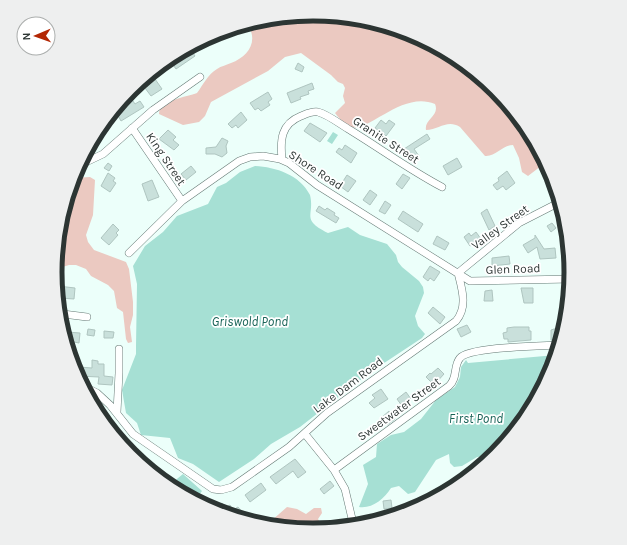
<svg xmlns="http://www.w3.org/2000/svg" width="627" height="545" font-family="Karla,sans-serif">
  <rect width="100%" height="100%" fill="#ecfffa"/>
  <!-- green -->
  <path fill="#ebc9c1" d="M314,14L413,34L496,90L545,163L528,176L522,172L519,158L513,145C502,145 496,157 485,156L460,127C447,119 439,130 426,130C424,119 440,116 435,104C403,90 369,132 351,127C344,125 339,118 335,113L345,103L343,96L345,88L343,84L338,82L331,75L301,53L285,57L268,71L211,102L205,116L199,122L183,125L159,114C159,100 187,97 197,93C203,85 208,74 217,69C221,66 227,65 231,63C247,57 258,43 249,27Z
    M90,177L95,180L93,215L86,235L88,242L94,250L126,262L129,269L133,302V315L130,327L132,342L128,343L126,339L123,312L117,308L114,291L108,285L91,276L86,269L76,265H69L56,269L74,178Z
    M287,507L297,509L306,514L314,508H321L322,513L318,519L324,529L313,531L270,522Z"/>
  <!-- water -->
  <path fill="#a6e0d4" d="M333,132L338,135L332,144L327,141Z
    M255,166C276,167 300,175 310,195C315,216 300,219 328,233L348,227L360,235L387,244L396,255L398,262L402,267L419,281L423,287L424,293L415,316L418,326L425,334L422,338L372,371L300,427L271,444L254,459L219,482L193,464L178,458L170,438L141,435L137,423L126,413L122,390L136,354V346L137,284L133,266L145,246L163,232L177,216L208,204L217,187L226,183L240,172Z
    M556,355L552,372L496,455L490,459L486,456L477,457L462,466L454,467L450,463L449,454L436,460L415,492L408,494L399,486L391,488C384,499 372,509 359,507L368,484L363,465L376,457L377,444L391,435L404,432L421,419L436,400L455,387L460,377L461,367L466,360L468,363Z
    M183,474L202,491L196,499L172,483Z"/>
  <!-- building -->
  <path fill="#c9e0db" stroke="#afc5c0" d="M191,50L195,56L176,69L171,62Z
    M298,63L304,67L302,72L295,69Z
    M150,78L152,81L155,79L162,89L151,96L145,88L148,86L145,82Z
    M312,83L314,89L308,91L309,94L300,97L301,99L291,103L287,93Z
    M268,92L272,99L268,102L270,105L261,111L258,108L255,110L250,103Z
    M131,98L135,104L140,101L144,107L121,121L116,112L122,104Z
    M241,112L247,120L238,128L236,125L232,128L228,124Z
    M381,120L386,124L389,120L395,124L386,136L375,128Z
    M310,123L327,133L320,142L304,131Z
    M168,130L176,137L173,140L179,145L174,150L159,139Z
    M427,134L430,139L414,149L419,156L412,161L404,149Z
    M222,138L228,141L226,146L227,153L222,157L215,154H206V148L216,147Z
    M345,145L357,153L351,163L336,152L339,148L342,150Z
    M457,158L462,167L448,175L443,166Z
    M108,163L112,166L109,171L104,168Z
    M191,166L196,172L186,180L181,174Z
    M507,171L515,183L506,190L503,186L497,190L493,185L499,181L498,178Z
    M108,173L115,178L113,181L116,183L110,192L101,186Z
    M403,174L410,178L402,189L396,184Z
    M347,175L356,181L348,192L340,186Z
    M553,176L555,185L550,188L545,181Z
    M152,180L159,197L148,201L142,184Z
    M370,190L377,195L370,205L363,200Z
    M385,201L391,205L385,214L379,211Z
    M319,206L325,210L327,208L335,213L334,215L339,218L336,223L316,211Z
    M487,209L495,226L489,230L481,213Z
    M403,211L423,224L418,232L398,219Z
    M552,223L556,228L551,232L547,226Z
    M113,224L119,230L116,233L118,235L109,245L101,238Z
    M476,232L481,239L470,246L464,237L469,233L471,236Z
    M535,235L544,249L555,248L556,258L540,259L537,247L528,253L523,245L535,238Z
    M437,236L449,243L445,250L433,244Z
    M509,256L510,264L492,266V258Z
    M430,266L440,272L434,281L430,278L428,281L423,277Z
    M58,286L75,288L74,299L60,298Z
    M521,288H533V303H524Z
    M492,290L493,301H484L485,291Z
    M433,307L445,317L440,324L428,313Z
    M467,325L471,332L461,337L457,329Z
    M514,327H529V331H531V340L508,342V339H504L503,333L507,332V328Z
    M88,329L95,330L94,336L87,335Z
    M554,329H561L559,340H551V330Z
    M104,331L114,332L113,338H104Z
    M67,332L80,333L79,343L69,341Z
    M92,360L98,361V364H104V376L113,377L112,385L98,384L99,377L78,376V367L92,368Z
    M438,368L444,374L434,385L426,377L430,373L431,374Z
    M381,389L388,399L374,408L369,403L375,398L372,395Z
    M406,392L411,399L402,406L397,399Z
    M389,411L395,419L387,425L381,418Z
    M295,459L306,472L298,478L293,471L276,484L270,477Z
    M330,481L334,486L324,494L320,489Z
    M261,483L266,490L250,502L245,495Z
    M391,500L392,508L384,509L383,501Z
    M222,503L225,508L230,505L234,512L229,514L211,509L217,504L218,506Z
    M408,504H417V508L409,512Z
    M238,507L242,512L237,515L233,510Z"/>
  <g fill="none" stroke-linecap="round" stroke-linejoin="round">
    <defs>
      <path id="minor" d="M132,128L182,201
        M282,159C280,140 281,124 301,116C306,114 312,111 318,112C329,115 341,125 350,130C381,149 410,170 442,187
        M84,163L103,154L153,110L200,77
        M129,253L182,201L239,161L250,157L263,156L280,159L289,163L317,185L470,281L571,279
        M458,273L519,223L558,203
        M63,314L87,317
        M85,387L97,393L110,405L133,434L213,489L221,490L232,487L289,447L327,413L456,321C468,307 462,289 458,273
        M117,412L119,373V349
        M305,434L334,470L345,489L353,523
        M334,470L449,386C458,378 453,366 460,358C469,347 540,346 558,345"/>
    </defs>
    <!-- minor casing -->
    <use href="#minor" stroke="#647974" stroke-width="8"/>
    <!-- minor -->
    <use href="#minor" stroke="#fff" stroke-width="7"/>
  </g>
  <g text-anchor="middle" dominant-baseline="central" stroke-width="3.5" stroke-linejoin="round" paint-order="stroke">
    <!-- street labels -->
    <g font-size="12" fill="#2c3533" stroke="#fff">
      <text transform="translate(386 140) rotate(33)">Granite Street</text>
      <text transform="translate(166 159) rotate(56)">King Street</text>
      <text transform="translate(316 170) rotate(33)">Shore Road</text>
      <text transform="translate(500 227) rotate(-36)">Valley Street</text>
      <text transform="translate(513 269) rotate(-2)">Glen Road</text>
      <text transform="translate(348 385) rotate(-37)">Lake Dam Road</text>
      <text transform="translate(399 409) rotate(-36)">Sweetwater Street</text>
    </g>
    <!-- water labels -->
    <g font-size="13" font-style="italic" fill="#186357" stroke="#fff">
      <text x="250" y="321">Griswold Pond</text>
      <text x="476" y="418">First Pond</text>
    </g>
  </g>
  <!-- crop -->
  <path d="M0 0H627V545H0ZM62 272a251 251 0 1 1 502 0a251 251 0 1 1-502 0Z" fill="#eeefef" fill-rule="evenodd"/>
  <path fill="none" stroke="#2c3533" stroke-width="5" d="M62 272a251 251 0 1 1 502 0a251 251 0 1 1-502 0Z"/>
  <!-- north arrow -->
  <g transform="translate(36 36) rotate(268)"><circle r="19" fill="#ffffff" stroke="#abaead"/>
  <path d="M0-3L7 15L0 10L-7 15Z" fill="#b32704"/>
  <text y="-6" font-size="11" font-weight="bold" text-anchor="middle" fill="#2c3533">N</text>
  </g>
</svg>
